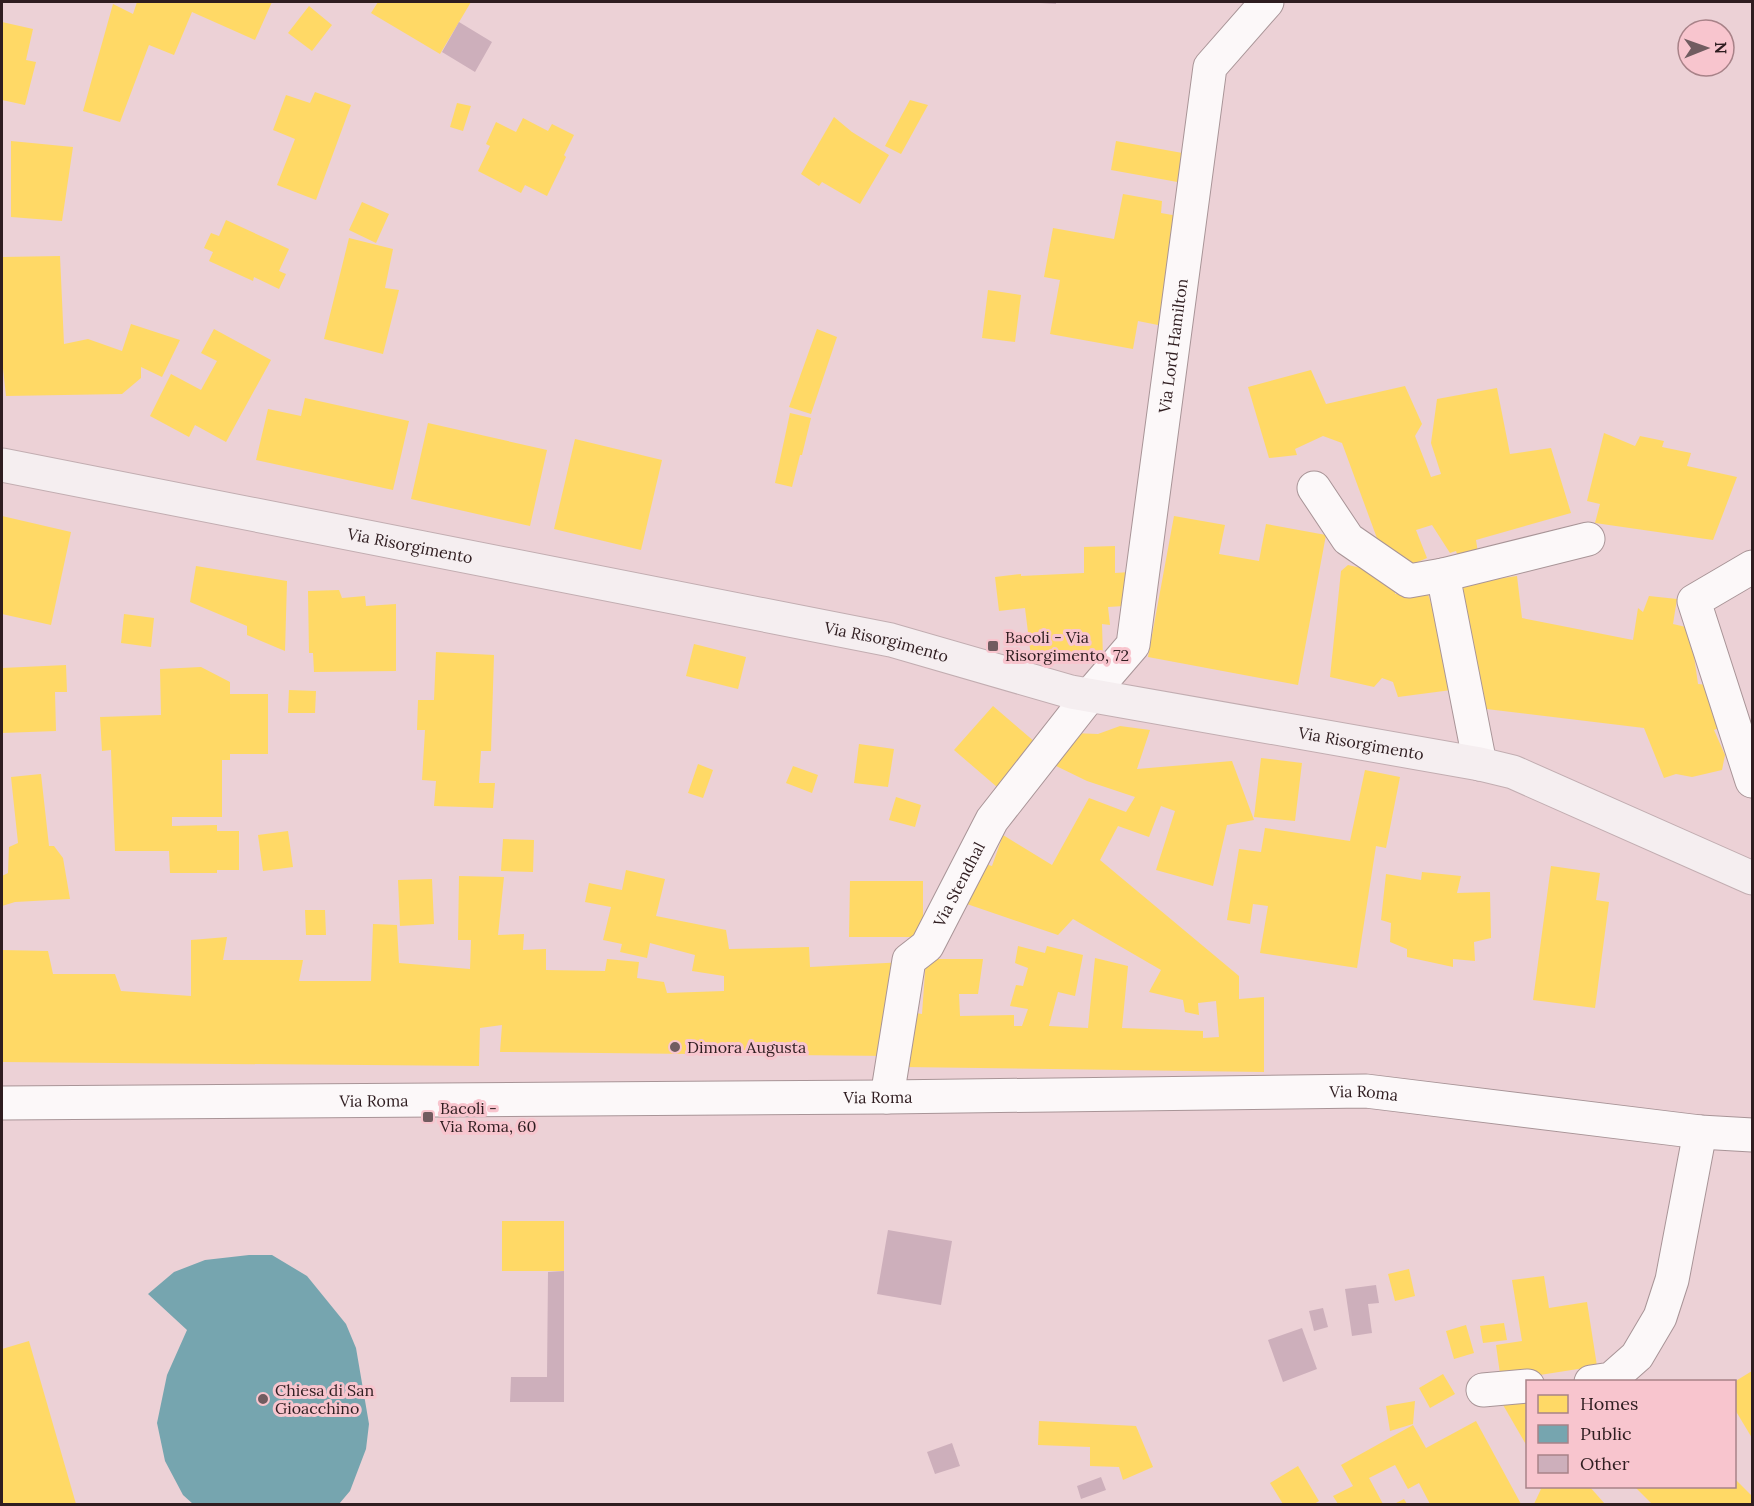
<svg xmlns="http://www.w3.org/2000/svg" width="1754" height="1506" font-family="Lora,serif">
  <rect width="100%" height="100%" fill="#ecd1d6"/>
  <!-- homes -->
  <path fill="#ffd966" d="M137,2H272L255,40L192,12L174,55L149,45L120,122L83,111L113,4L133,14Z
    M378,2H471L440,54L371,13Z
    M309,6L332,25L312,51L288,33Z
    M2,22L33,29L26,60L36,62L25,105L2,100Z
    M315,92L351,105L316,200L277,185L295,139L273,130L286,95L310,103Z
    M910,100L928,105L901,154L885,146Z
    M457,103L471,106L463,131L450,127Z
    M834,117L852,132L889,155L860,204L822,182L819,186L801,174Z
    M523,118L548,131L552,124L574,135L564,155L566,157L547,196L525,185L521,193L478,171L490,146L486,144L496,122L516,132Z
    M11,141L73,147L62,221L11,217Z
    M1116,141L1188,154L1183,183L1111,170Z
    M1123,194L1162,201L1161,213L1178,216L1158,325L1138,321L1133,349L1050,334L1060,280L1044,277L1053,228L1114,239Z
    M362,202L389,214L376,243L349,230Z
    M226,220L289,249L279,271L286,274L279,289L254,277L253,281L209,261L213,252L204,248L211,233L219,236Z
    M349,238L393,249L385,288L399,290L383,354L324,339Z
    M60,256L64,344L88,339L122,351L131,324L180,340L162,377L141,367V378L122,394L6,396L2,359V257Z
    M988,290L1021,295L1015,342L982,338Z
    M214,329L271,360L226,442L195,425L189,437L150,416L171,374L201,390L217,361L201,353Z
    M817,329L837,337L811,414L789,407Z
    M1311,370L1326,404L1405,386L1422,424L1415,436L1431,477L1441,474L1431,443L1437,399L1497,388L1510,454L1551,448L1571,513L1476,540L1478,553L1459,559L1456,551L1450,553L1432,525L1416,530L1427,558L1411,565L1378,541L1342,443L1323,436L1295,449L1297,455L1269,458L1248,387Z
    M305,398L409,421L393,490L256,460L268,409L301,416Z
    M790,413L811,418L802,455H800L792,487L775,483Z
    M428,423L547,450L530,526L411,499Z
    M1604,433L1635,446L1640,436L1664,441L1662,447L1691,453L1687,466L1737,477L1713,540L1595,523L1600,504L1587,501Z
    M575,439L662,460L641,550L554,529Z
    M2,516L71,532L51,625L2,614Z
    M1174,516L1225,525L1219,554L1259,561L1266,524L1326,535L1298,685L1148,657Z
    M1115,546V573L1130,572L1124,606L1108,607L1110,625L1102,624L1103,659L1062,660L1061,653L1031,657L1025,608L999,611L995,577L1021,574V576L1084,573V547Z
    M1348,565L1379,572L1395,582V594L1427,591L1459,689L1398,697L1393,682L1382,678L1374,687L1330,677L1341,571Z
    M196,566L287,581L285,651L247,635V626L190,602Z
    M1517,576L1522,618L1633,640L1638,608L1643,612L1649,596L1677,599L1673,624L1690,628L1698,684L1707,685L1723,726L1714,730L1725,755L1722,770L1692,777L1676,774L1664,778L1644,728L1478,708L1455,585Z
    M339,590L342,598L365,596L366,606L396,604V671L314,672L313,653H309L308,591Z
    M124,614L154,618L151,647L121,643Z
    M694,644L746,657L738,689L686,676Z
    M436,652L494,655L491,751H481L479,783H495L493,808L434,806L436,781L422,780L425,730H417L418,700H434Z
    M66,665L67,692H55L56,731L2,733V668Z
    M201,667L230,682V694H268V754H230V760H222V817H172V826L217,825V831H239V870H217V873H170L169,851H115L111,750L102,751L100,717L161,715L160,669Z
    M289,690L316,691L315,713H288Z
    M993,706L1043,749L1004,793L954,750Z
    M1120,726L1150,730L1137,769L1232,761L1254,820L1227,825L1213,886L1156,870L1175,811L1161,806L1149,837L1118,826L1100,860L1239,976V999L1264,997V1072L904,1067L910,1012L922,1014L926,959H983L978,994H959L960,1016L1014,1015V1026H1022L1028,1009L1010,1006L1016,985L1023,986L1028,968L1015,963L1018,946L1045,953L1047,946L1083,955L1075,996L1058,992L1049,1026L1088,1028L1095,958L1128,966L1122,1028L1203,1031V1038L1219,1037L1216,1001L1198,1003L1199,1015L1185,1012L1183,1000L1149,992L1161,970L1073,919L1058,935L964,903L985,864L992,866L1003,835L1052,865L1089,798L1126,812L1135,797L1087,781L1052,764L1073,733L1098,734Z
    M859,744L894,749L888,787L854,783Z
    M1261,758L1302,763L1295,821L1254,817Z
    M698,764L713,770L703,798L688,793Z
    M793,766L818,775L812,793L786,783Z
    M1365,770L1400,777L1386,848L1376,846L1357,968L1260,953L1268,906L1253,904L1250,924L1227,920L1239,849L1261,852L1265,828L1350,841Z
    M41,774L49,846H54L63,858L70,899L15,902L2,906V876L8,873L9,847L18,843L11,777Z
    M896,797L921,805L915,827L889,820Z
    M288,831L293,867L263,871L258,835Z
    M503,839L534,840L533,872L501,871Z
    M1551,866L1600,873L1596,900L1609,902L1595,1008L1533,1000Z
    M626,870L665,879L656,916L726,930L729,949L809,947L810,967L905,962L892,1056L500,1052L502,1025L480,1028L479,1066L2,1062V950L48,951L53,974H115L121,991L191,996V940L227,937L223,960H303L299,981H371L373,924L397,925L399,963L470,969L471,940H458L459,876L504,877L498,935L524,934L523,950L546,949V970L605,971L607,959L639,962L637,978L664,982L667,993L724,991V976L692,971L695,955L650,943L647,958L620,952L622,944L603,940L611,907L585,902L589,883L622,890Z
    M1422,872L1461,876L1457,893L1490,892L1491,938L1474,942L1475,961L1453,959V967L1407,957V949L1390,942L1391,923L1381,920L1386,874L1421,880Z
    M432,879L434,924L400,926L398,880Z
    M850,881H923V937H849Z
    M305,910H325L326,935H306Z
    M502,1221H564V1271H502Z
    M1409,1269L1415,1296L1395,1301L1388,1274Z
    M1544,1276L1549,1308L1587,1302L1597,1366L1501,1381L1496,1345L1522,1341L1512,1280Z
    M1504,1323L1507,1340L1483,1343L1480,1326Z
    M1466,1325L1474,1353L1454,1359L1446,1331Z
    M29,1341L76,1504H2V1349Z
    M1752,1371V1438L1734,1408V1382Z
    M1443,1374L1455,1394L1430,1408L1419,1388Z
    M1528,1391V1448L1499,1398Z
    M1415,1401L1413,1424L1390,1431L1386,1406Z
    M1039,1421L1136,1426L1153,1467L1123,1480L1119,1467L1090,1466V1447L1038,1445Z
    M1476,1421L1521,1504H1430L1419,1483L1408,1489L1395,1465L1369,1478L1383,1504H1338L1333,1496L1353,1486L1341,1465L1413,1425L1426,1448Z
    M1298,1466L1319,1501L1314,1504H1283L1270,1483Z
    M1734,1478L1752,1496V1504H1652L1634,1486H1734Z
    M1536,1486H1589L1605,1504H1534L1541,1489Z
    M1404,1499L1407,1504H1394Z"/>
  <!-- public -->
  <path fill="#76a5af" d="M249,1255H272L307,1276L346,1324L356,1348L369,1424L366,1449L350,1491L339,1504H193L183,1495L165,1461L157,1423L167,1375L187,1330L148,1294L174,1272L205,1260Z"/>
  <!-- building -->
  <path fill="#cdafbb" d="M1040,2H1056V4L1040,3Z
    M459,22L492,42L475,72L442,52Z
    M888,1230L952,1241L941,1305L877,1294Z
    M564,1271V1402H510L511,1377H547L548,1272Z
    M1376,1285L1379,1303L1368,1304L1372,1333L1352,1336L1345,1289Z
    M1323,1308L1328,1327L1314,1331L1309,1311Z
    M1302,1328L1317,1369L1283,1382L1268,1340Z
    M952,1443L960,1466L935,1474L927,1452Z
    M1101,1477L1106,1490L1081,1499L1077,1486Z"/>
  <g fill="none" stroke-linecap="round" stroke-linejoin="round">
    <defs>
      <g id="minor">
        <path d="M1314,488L1348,539L1409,581L1443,575"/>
        <path d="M1752,567L1694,601L1752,781"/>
        <path d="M1480,764L1443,575L1588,539"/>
        <path id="s1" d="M887,1097L909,960L927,946L992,820L1090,695L1133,645L1210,67L1267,2"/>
        <path id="s2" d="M2,1103L887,1097L1366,1091L1700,1132L1752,1135"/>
        <path d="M1591,1382L1611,1379L1637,1356L1660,1317L1672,1280L1700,1132"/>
        <path d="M1483,1390L1528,1386"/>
      </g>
      <g id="major">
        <path id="s3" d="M2,465L891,640L1071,692L1480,764L1513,772L1752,878"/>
      </g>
    </defs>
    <!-- minor casing -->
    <use href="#minor" stroke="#a89497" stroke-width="35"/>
    <!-- major casing -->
    <use href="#major" stroke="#c2adb1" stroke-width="35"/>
    <!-- minor -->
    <use href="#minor" stroke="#fcf8f9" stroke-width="33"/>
    <!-- major -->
    <use href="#major" stroke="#f5eef0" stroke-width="33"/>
  </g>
  <!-- markers -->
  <g fill="#715c60" stroke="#f8c5ce" stroke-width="2">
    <rect x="987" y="640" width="12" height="12" rx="3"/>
    <circle cx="675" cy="1047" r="6"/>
    <rect x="422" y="1111" width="12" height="12" rx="3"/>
    <circle cx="263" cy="1399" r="6"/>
  </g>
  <g text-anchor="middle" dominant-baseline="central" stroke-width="6" stroke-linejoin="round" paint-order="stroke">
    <!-- street labels -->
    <g font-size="16" fill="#2f1d20" stroke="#f8c5ce">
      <text stroke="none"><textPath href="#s1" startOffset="830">Via Lord Hamilton</textPath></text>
      <text stroke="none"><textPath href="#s3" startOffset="416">Via Risorgimento</textPath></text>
      <text stroke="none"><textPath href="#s3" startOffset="902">Via Risorgimento</textPath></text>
      <text stroke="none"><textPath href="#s3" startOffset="1388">Via Risorgimento</textPath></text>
      <text stroke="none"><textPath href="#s1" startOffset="231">Via Stendhal</textPath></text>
      <text stroke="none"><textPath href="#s2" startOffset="1362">Via Roma</textPath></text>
      <text stroke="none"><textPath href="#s2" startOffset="876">Via Roma</textPath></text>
      <text stroke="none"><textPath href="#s2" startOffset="372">Via Roma</textPath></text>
    </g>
    <!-- poi labels -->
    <g font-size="16" fill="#2f1d20" stroke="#f8c5ce" text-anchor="start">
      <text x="1005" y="637">Bacoli - Via<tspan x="1005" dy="18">Risorgimento, 72</tspan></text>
      <text x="687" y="1047">Dimora Augusta</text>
      <text x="440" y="1108">Bacoli -<tspan x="440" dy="18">Via Roma, 60</tspan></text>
      <text x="275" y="1390">Chiesa di San<tspan x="275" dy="18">Gioacchino</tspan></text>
    </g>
  </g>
  <!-- border -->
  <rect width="1754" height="1506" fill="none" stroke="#2f1d20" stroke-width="6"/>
  <!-- legend -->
  <rect x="1526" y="1380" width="210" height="108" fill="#f8c5ce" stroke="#a88288" stroke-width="1.5"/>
  <rect x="1538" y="1395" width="30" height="18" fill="#ffd966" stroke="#a88288" stroke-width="1.5"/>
  <text x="1580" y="1410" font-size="18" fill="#2f1d20">Homes</text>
  <rect x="1538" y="1425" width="30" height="18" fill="#76a5af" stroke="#a88288" stroke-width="1.5"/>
  <text x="1580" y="1440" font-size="18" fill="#2f1d20">Public</text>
  <rect x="1538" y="1455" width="30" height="18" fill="#cdafbb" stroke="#a88288" stroke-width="1.5"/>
  <text x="1580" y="1470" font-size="18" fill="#2f1d20">Other</text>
  <!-- north arrow -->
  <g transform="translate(1706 48) rotate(89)"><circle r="28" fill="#f8c5ce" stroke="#a88288" stroke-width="1.5"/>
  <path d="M0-4.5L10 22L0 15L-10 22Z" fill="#715c60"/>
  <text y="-9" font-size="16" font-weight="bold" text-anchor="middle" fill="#2f1d20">N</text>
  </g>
</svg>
